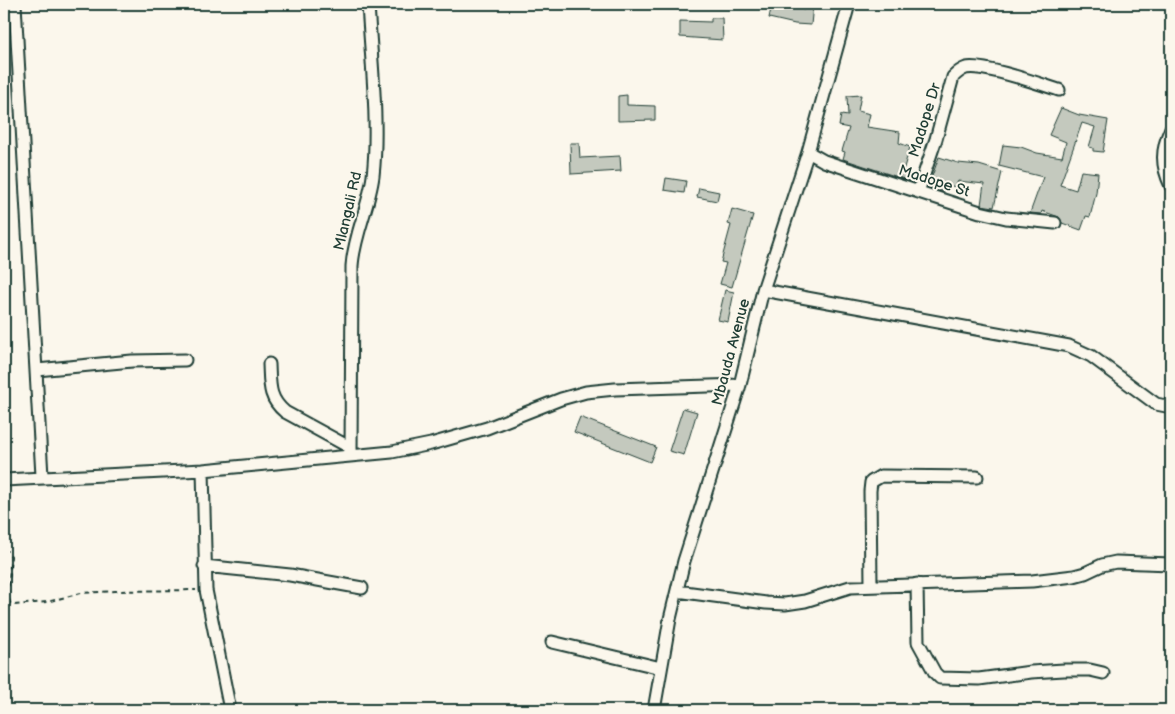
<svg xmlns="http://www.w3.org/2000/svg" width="1175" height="714" font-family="'Balsamiq Sans',sans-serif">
  <rect width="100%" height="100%" fill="#fbf7ec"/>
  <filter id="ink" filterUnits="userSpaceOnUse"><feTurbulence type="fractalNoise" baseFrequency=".02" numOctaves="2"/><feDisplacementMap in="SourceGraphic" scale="10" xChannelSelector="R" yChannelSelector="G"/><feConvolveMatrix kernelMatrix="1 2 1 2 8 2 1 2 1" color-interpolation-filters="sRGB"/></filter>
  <g filter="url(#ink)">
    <!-- building -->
    <path fill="#c4c9be" stroke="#1f3d34" d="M772,4L804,10L805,4H813L811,25L795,24L769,18Z
      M711,18H722L723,40L680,37V21L711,22Z
      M627,95V105L655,106V120L618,121V96Z
      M861,95L858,111L870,114L867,127L900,132L899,143L910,147L903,171L915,177L913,182L843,159L845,152L842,151L849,128L839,126L841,115L848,116L847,96Z
      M1061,108L1079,115L1108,120L1103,152L1093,151V148L1089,147L1095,127L1082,123L1060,185L1076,190L1081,171L1098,173L1096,193L1090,217L1086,216L1081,230L1062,223L1059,217L1042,211L1041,214L1030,213L1043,177L999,166L1003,145L1021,147L1037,153L1062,157L1066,142L1049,135Z
      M570,143H579L580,158L620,156L621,171L571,174Z
      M939,157L958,163L979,165L1002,172L994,207L981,205L984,184L958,181L955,187L946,184L944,192L928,187Z
      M666,178L686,181L684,193L664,190Z
      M699,188L719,192L717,201L697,197Z
      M732,209L753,215L732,287L720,284L726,263L721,262L731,225L728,224Z
      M725,290L734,292L728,322L718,320Z
      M683,408L697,412L684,455L669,451Z
      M580,417L656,447L650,462L574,432Z"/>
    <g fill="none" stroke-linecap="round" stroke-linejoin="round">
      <defs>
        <path id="minor" d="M15,4L42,476
          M1171,128C1161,150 1161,165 1171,186
          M808,152L824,161L980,212L1006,218L1055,223
          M918,192L936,139L953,77C957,73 960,70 966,68C983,64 1040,84 1059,90
          M763,290L1069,346L1091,356L1156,404L1171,407
          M269,364C270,384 268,398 285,412L351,448
          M37,370L132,361L185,360
          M351,456L352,266C354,235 369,207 373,176C379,122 371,58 368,4
          M203,470L206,590L230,710
          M4,480L203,470L392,452L431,444L487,428L561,399L586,392L615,389L740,385
          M204,566L290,575L362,588
          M917,584L918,642L935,673L940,678L979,679L1031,672L1064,670H1090L1103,673
          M871,585L870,491L871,482L881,476L977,477
          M677,591L766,603L785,604L805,601L850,587L1032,581L1074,576L1085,573L1102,565L1116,562L1171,564
          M552,642L661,668
          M654,710L670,619L684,561L740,385L763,290L808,152L849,4"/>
      </defs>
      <!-- minor casing -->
      <use href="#minor" stroke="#1f3d34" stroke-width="15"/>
      <!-- path -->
      <path stroke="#1f3d34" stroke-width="2" stroke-dasharray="5 4" stroke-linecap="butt" d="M4,548L11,556L8,595L10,603L14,605L47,602L81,593L115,591L196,590"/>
      <!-- minor -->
      <use href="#minor" stroke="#fbf7ec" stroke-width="11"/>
    </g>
  </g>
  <g text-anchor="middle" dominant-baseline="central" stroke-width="4" stroke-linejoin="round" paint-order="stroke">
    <!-- street labels -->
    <g font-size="15" fill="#1f3d34" stroke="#fbf7ec">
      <text transform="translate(925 120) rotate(-73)">Madope Dr</text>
      <text transform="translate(934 181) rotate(18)">Madope St</text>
      <text transform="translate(348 211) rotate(-77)">Mlangali Rd</text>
      <text transform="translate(731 352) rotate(-75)">Mbauda Avenue</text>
    </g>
  </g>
  <!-- margin -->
  <rect width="1175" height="714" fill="none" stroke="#fbf7ec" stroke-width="20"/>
  <rect x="10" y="10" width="1155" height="694" fill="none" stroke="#1f3d34" stroke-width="2" filter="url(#ink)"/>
</svg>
